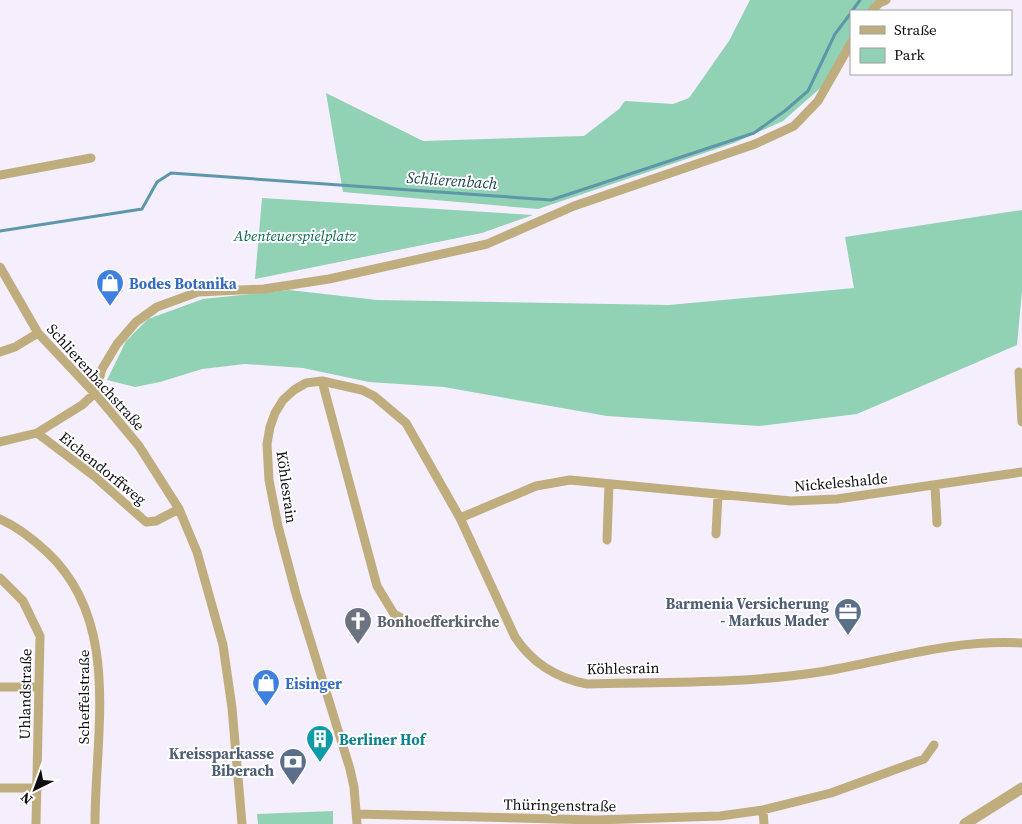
<svg xmlns="http://www.w3.org/2000/svg" width="1022" height="824" font-family="'Source Serif 4',serif">
  <rect width="100%" height="100%" fill="#f4eefd"/>
  <!-- green -->
  <path fill="#91d1b4" d="M750,0H876L869,11H851V41L825,84L783,121L734,143L538,209L343,192L326,93L423,141L584,136L619,109L625,101L673,104L689,98L729,41Z
    M262,198L533,215L482,233L255,279Z
    M1022,210V291L1017,345L857,414L759,426L607,416L444,387L369,382L303,368L245,364L202,369L160,382L135,387L107,380L126,341L148,319L203,299L289,290L377,300L669,305L854,288L845,237Z
    M333,811V824H258L257,814Z"/>
  <g fill="none" stroke-linecap="round" stroke-linejoin="round">
    <!-- stream -->
    <path stroke="#5d97a9" stroke-width="3" d="M852,11L860,0
      M0,231L142,209L157,182L171,173L551,200L754,133L786,110L808,91L835,34L851,13"/>
    <!-- minor -->
    <path stroke="#c0ad7e" stroke-width="9" d="M872,11L879,3L886,0
      M0,175L91,158
      M0,267L38,333L99,398L139,446L179,509L197,552L223,645L232,708L242,824
      M0,352L15,347L38,333
      M1019,372L1022,422
      M322,381L377,586L394,614L409,622
      M37,433L94,476L146,522L156,521L179,509
      M0,442L37,433L82,405L95,393L102,369L117,344L136,322L157,307L198,292L264,289L329,279L487,244L574,206L755,144L794,126L818,101L851,43
      M935,486L937,523
      M460,518L536,486L570,480L791,501L837,499L1022,472
      M0,519C18,527 33,539 47,552C122,622 95,732 95,824
      M716,534L718,495
      M607,540L609,484
      M0,578L23,601L40,636L36,824
      M0,687H39
      M0,788H38
      M763,810L764,824
      M356,814L596,820L720,816L763,810L831,793L924,759L934,745
      M357,824L354,787L350,769L296,594L278,526L269,480L267,444L270,427L275,413L283,400L294,390L306,383L322,381L362,390L374,396L406,423L460,518L515,637C532,663 556,678 587,684C666,682 748,684 826,671C893,659 953,639 1022,643"/>
    <!-- tertiary -->
    <path stroke="#c0ad7e" stroke-width="11" d="M965,824L1022,788"/>
  </g>
  <!-- icons -->
  <defs>
    <symbol id="shop-pin" viewBox="-11 -11 22 30"><path d="M0 17L-7.5 6A9.5 9.5 0 1 1 7.5 6Z" fill="#3f7fe0" stroke="#fff"/><path d="M-5-2.5h2.3a2.7 3.5 0 0 1 5.4 0H5L5.5 6h-11ZM-1.5-2.5h3a1.5 2.3 0 0 0-3 0Z" fill="#fff"/></symbol>
    <symbol id="office-pin" viewBox="-11 -11 22 30"><path d="M0 17L-7.5 6A9.5 9.5 0 1 1 7.5 6Z" fill="#5c6f8a" stroke="#fff"/><path d="M-6-3h4V-5.5h4V-3h4V5H-6ZM-1-4.5V-3h2v-1.5ZM-6 0V1H6V0Z" fill="#fff"/></symbol>
    <symbol id="church-pin" viewBox="-11 -11 22 30"><path d="M0 17L-7.5 6A9.5 9.5 0 1 1 7.5 6Z" fill="#6b7280" stroke="#fff"/><path d="M-1.2-6h2.4v3.5h3.3v2.4h-3.3V6h-2.4V-.1h-3.3v-2.4h3.3Z" fill="#fff"/></symbol>
    <symbol id="building-pin" viewBox="-11 -11 22 30"><path d="M0 17L-7.5 6A9.5 9.5 0 1 1 7.5 6Z" fill="#0f9aa8" stroke="#fff"/><path d="M-4-6H4V6H1V3H-1V6H-4ZM-2.5-4.3h1.7v1.8h-1.7ZM.8-4.3h1.7v1.8H.8ZM-2.5-1h1.7V.8h-1.7ZM.8-1h1.7V.8H.8Z" fill="#fff"/></symbol>
    <symbol id="bank-pin" viewBox="-11 -11 22 30"><path d="M0 17L-7.5 6A9.5 9.5 0 1 1 7.5 6Z" fill="#5c6f8a" stroke="#fff"/><path d="M-6-4H6V4H-6ZM0-2.3a2.3 2.3 0 1 0 0 4.6a2.3 2.3 0 1 0 0-4.6Z" fill="#fff"/></symbol>
  </defs>
  <g fill-rule="evenodd">
    <use href="#shop-pin" x="94" y="267" width="32" height="43"/>
    <use href="#office-pin" x="832" y="596" width="32" height="43"/>
    <use href="#church-pin" x="342" y="605" width="32" height="43"/>
    <use href="#shop-pin" x="250" y="667" width="32" height="43"/>
    <use href="#building-pin" x="304" y="723" width="32" height="43"/>
    <use href="#bank-pin" x="277" y="746" width="32" height="43"/>
  </g>
  <g text-anchor="middle" dominant-baseline="central" stroke-width="4" stroke-linejoin="round" paint-order="stroke">
    <!-- park labels -->
    <g font-size="15" font-style="italic" fill="#09684a" stroke="#fff">
      <text x="295" y="235">Abenteuerspielplatz</text>
    </g>
    <!-- shop labels -->
    <g font-size="15" font-weight="bold" fill="#366cbe" stroke="#fff" text-anchor="start">
      <text x="129" y="283">Bodes Botanika</text>
      <text x="285" y="683">Eisinger</text>
    </g>
    <!-- street labels -->
    <g font-size="15" fill="#0f0d12" stroke="#fff">
      <text transform="translate(96 377) rotate(48)">Schlierenbachstraße</text>
      <text transform="translate(103 468) rotate(39)">Eichendorffweg</text>
      <text transform="translate(841 482) rotate(-5)">Nickeleshalde</text>
      <text transform="translate(287 487) rotate(82)">Köhlesrain</text>
      <text transform="translate(623 668) rotate(-1)">Köhlesrain</text>
      <text transform="translate(25 694) rotate(-89)">Uhlandstraße</text>
      <text transform="translate(83 697) rotate(-90)">Scheffelstraße</text>
      <text transform="translate(560 805) rotate(1)">Thüringenstraße</text>
    </g>
    <!-- service labels -->
    <g font-size="15" font-weight="bold" fill="#4e5e75" stroke="#fff" text-anchor="end">
      <text x="829" y="603">Barmenia Versicherung<tspan x="829" dy="17">- Markus Mader</tspan></text>
      <text x="274" y="753">Kreissparkasse<tspan x="274" dy="17">Biberach</tspan></text>
    </g>
    <!-- worship labels -->
    <g font-size="15" font-weight="bold" fill="#5b616d" stroke="#fff" text-anchor="start">
      <text x="377" y="621">Bonhoefferkirche</text>
    </g>
    <!-- culture labels -->
    <g font-size="15" font-weight="bold" fill="#0d838f" stroke="#fff" text-anchor="start">
      <text x="339" y="739">Berliner Hof</text>
    </g>
    <!-- water labels -->
    <g font-size="16" font-style="italic" fill="#1c434d" stroke="#fff">
      <text transform="translate(452 180) rotate(4)">Schlierenbach</text>
    </g>
  </g>
  <!-- legend -->
  <rect x="850" y="10" width="162" height="65" fill="#ffffff" stroke="#9f9ea0"/>
  <rect x="860" y="26" width="25" height="8" fill="#c0ad7e" stroke="#9f9ea0"/>
  <text x="894" y="35" font-size="15" fill="#0f0d12">Straße</text>
  <rect x="860" y="48" width="25" height="15" fill="#91d1b4" stroke="#9f9ea0"/>
  <text x="894" y="60" font-size="15" fill="#0f0d12">Park</text>
  <!-- north arrow -->
  <g transform="translate(35 789) rotate(222)" stroke="#ffffff" stroke-width="4" paint-order="stroke">
  <path d="M0-4L9 19L0 12L-9 19Z" fill="#0f0d12"/>
  <text y="-8" font-size="14" font-weight="bold" text-anchor="middle" fill="#0f0d12">N</text>
  </g>
</svg>
